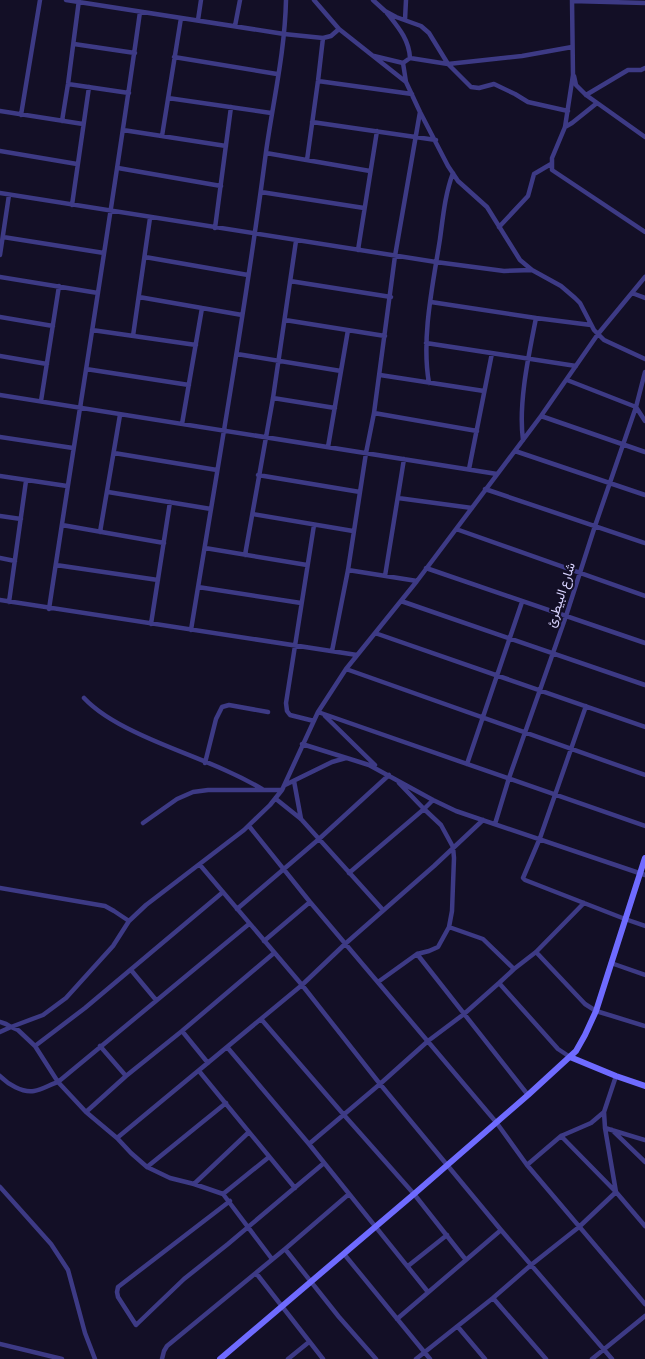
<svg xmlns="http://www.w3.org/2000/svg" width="645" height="1359" font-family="'Sofia Sans Condensed',Vazirmatn,sans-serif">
  <rect width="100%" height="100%" fill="#130f26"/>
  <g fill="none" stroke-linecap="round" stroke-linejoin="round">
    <!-- street -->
    <path stroke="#3d3a85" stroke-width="4.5" d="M66,0L284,34L323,38L331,36L339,29
      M314,0L339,29L406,82L420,112L448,166L458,181L487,207L520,260L532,270L561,286L575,298L580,303L594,330L604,340L645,359
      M373,0L385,11L396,17L421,26L429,33L448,64L471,87L479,88L494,84L515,94L528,102L568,111
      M572,0L573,75L565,127L552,158V170L645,232
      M572,1L645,3
      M387,13C398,27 409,39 410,58
      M198,20L201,0
      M405,20L406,0
      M235,26L240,0
      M74,44L135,53
      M374,56L403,63L410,58L448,64L522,56L572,47
      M174,57L277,74
      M403,63L406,82
      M574,76L576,85L586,95L645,137
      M318,81L412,94
      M68,84L129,93
      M586,95L628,70H641L645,68
      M168,98L271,113
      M0,111L83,124
      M21,115L40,0
      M62,121L68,84L79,0
      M312,122L436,140
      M565,127L572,123L597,103
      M123,130L226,146
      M162,136L181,18
      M0,151L77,164
      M266,153L370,171
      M307,160L318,81L323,38
      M118,168L221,186
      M261,192L364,208
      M0,193L436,262L504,271L532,270
      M72,205L89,87
      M499,227L528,196L534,174L551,164
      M215,228L231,107
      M3,237L104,253
      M358,250L377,131
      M0,255L9,195
      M145,257L248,275
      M0,277L98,293
      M290,281L391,297
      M632,293L645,298
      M139,297L242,315
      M431,302L536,318L591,325
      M0,317L53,326
      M285,320L385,336
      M92,330L196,345
      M133,336L150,218
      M426,343L576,366
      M237,354L341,371
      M0,356L47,364
      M86,369L189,385
      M380,375L484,391
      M567,380L636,407L645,421
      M429,383C421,338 433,284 440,239C443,217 445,194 453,173
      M0,395L497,474
      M273,398L335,408
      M41,401L59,286
      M374,413L477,431
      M541,416L645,452
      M182,424L202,308
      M0,437L73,448
      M523,440C518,403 529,354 536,318
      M328,447L348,330
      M515,451L645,495
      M114,453L217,470
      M469,469L492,353
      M258,475L360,492
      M0,476L67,486
      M485,489L645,543
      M108,492L211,509
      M398,498L472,508
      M253,514L353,531
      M0,516L21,519
      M62,525L164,543
      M456,529L645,596
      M100,532L120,415
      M205,548L307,565
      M245,555L273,398L296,241
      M0,558L15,561
      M56,565L158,580
      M426,568L645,643
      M348,570L417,581
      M385,576L404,459
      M198,587L301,603
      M0,600L357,655
      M401,601L645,685
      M9,602L26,481
      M49,609C79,410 112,211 140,12
      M151,624L170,502
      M191,630C217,471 245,312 266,152C273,102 285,51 286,0
      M375,633L645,727
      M332,651L348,570L366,453L374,413L395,256L420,112
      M346,669L645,775
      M84,698C98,713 116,723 135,732C176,752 222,765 262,789
      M586,706L540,838L523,878L525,880L625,919L645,926
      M318,712L645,826
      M325,716L375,765
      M314,721L290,715L287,711L286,703L314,525
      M302,744L369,765L433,800L456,811L645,875
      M205,763L216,719L222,707L229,705L268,712
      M467,764L522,602
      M294,781L301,819
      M285,785L332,762L346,758
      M276,799L301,819L383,910
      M143,823L177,799L193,792L208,790H282
      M495,824L509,778L566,616L595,526L636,407L645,372
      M249,826L310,902L496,1122L527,1165L645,1304
      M200,865L302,985L380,1084L501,1230L612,1359
      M349,873L424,809L433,800
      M0,888L105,906L114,911L129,921
      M223,892L85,1008L35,1046L58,1082L86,1112L117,1138L131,1153L147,1167L170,1178L194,1184L223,1194L272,1259
      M237,909L319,839L389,775
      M449,927L483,939L514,969
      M264,941L310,902
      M536,952L585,1004L596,1011L645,1026
      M417,954L528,1095
      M611,963L645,975
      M131,970L156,1000
      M378,982L417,954L429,951L438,947L449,927L452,911L454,858L453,847L441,825L424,809L399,783
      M499,983L558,1049L570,1057
      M261,1019L344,1115L414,1194L466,1260
      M0,1022L6,1024L11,1027L43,1015L66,998L113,946L129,921L146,905L244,830L270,805L282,790L318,712L346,669L417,581L541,416L598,334L645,277
      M182,1031L208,1063
      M0,1032L11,1027L18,1030L35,1046
      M100,1046L126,1076
      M227,1047L309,1144L428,1292
      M199,1071L295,1188
      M0,1076C8,1084 22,1093 34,1091C42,1090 51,1084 58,1082L249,924
      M86,1112L126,1076L182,1031L274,953
      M605,1128L645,1140
      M612,1130L645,1162
      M561,1136L616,1192L645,1226
      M117,1138L302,985L345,944L434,866L483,820
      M309,1144L380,1084L428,1041L464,1014L499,983L514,969L536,952L584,903
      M527,1165L561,1136L591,1123L604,1112
      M147,1167L226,1103
      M194,1184L249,1132
      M0,1187L51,1244L68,1270L85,1333L95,1359
      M223,1194L269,1157
      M230,1201L118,1287L117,1292L118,1297L136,1325L184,1279L228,1244L324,1163
      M285,1249L339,1317L376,1359
      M344,1254L430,1359
      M408,1266L447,1235
      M256,1273L323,1359
      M493,1298L546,1359
      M397,1319L501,1230
      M458,1327L485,1359
      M0,1344L62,1359
      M162,1359L164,1351L167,1346L285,1249L349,1194
      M288,1359L309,1342
      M416,1359L493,1298L531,1265L579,1227L616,1192L605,1128L604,1112L616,1076
      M592,1359L645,1316"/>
    <!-- secondary -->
    <path stroke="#6f6bff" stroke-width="6" d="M570,1057L616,1076L645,1086
      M220,1359L414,1194L528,1095L576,1051L585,1035L596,1011L645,858"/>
  </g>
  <g text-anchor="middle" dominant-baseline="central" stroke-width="4" stroke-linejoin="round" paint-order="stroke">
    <!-- street labels -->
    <g font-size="13" fill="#d9d4ff" stroke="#130f26">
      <text transform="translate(561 595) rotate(-72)">شارع البيطرئ</text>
    </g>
  </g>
</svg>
